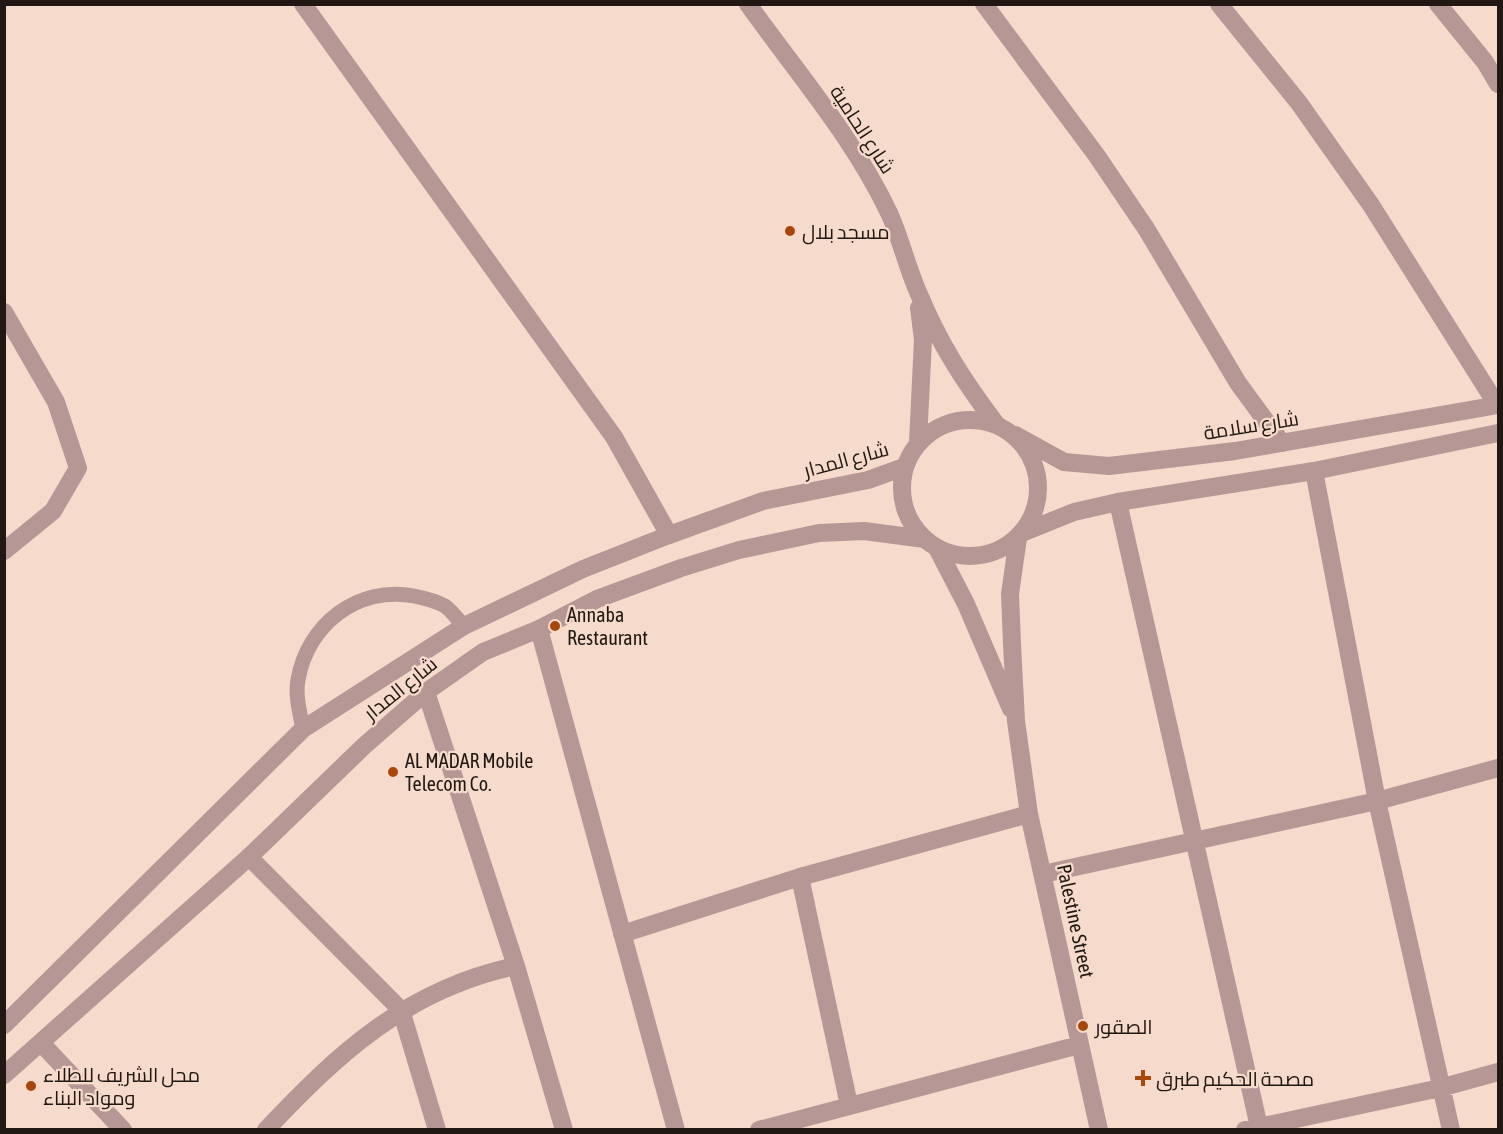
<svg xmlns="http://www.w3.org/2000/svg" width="1503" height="1134" font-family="'Asap Condensed',Cairo,sans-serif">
  <rect width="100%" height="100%" fill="#f6dacc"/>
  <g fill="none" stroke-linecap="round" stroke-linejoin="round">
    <!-- service -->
    <path stroke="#b69796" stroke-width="15" d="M303,729C300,713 295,696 298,680C307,625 358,585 414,596C424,598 436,601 445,606C452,611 458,620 464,626"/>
    <!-- minor -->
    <path stroke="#b69796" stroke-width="18" d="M303,4L614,437L669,535
      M748,4C797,73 854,138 890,215C901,240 907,267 918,292C939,343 963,380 996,424
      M984,4L1097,156L1147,230L1238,383L1282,443
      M1219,4L1299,103L1371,205L1497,405
      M1438,4L1485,62L1498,84
      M4,312L56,402L78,468L53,511L4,551
      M918,442L923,340L919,308
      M1314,471L1377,801L1451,1130
      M1118,502L1259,1127
      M1018,538L1010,594L1012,644L1016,721L1029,814L1099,1130
      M937,548L966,604L1011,709
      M539,629L676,1130
      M426,692L516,966L564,1130
      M249,857L401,1010L437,1130
      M1043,874L1377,801L1498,768
      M800,877L849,1105
      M622,934L800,877L1029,814
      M42,1044L123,1130
      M266,1130C339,1052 408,989 516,966
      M759,1130L1079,1045
      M1245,1130L1440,1088L1498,1072"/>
    <!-- tertiary -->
    <path stroke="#b69796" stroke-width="18" d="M902 488a68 68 0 1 1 136 0a68 68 0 1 1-136 0Z
      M1015,435L1064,462L1109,466L1235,451L1498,405
      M1022,533L1074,512L1118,502L1314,471L1498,433
      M4,1025L303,729L464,626L583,569L669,535L763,501L868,480L904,467
      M4,1075L249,857L365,745L426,692L483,652L539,629L597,599L681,568L739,550L819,533L864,531L925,539"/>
  </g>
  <!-- markers -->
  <g fill="#a9470b" stroke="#f6dacc" stroke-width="2">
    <circle cx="790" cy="231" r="6"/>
    <circle cx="555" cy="626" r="6"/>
    <circle cx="393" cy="772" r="6"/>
    <circle cx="1083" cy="1026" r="6"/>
    <path d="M1140 1069h6v6h6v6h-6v6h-6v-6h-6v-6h6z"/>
    <circle cx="31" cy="1086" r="6"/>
  </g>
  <g text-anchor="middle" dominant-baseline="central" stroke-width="4.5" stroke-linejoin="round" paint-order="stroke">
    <!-- street labels -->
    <g font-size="20" fill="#221813" stroke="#f6dacc">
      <text transform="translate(863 129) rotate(57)">شارع الحامية</text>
      <text transform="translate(1251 425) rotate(-9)">شارع سلامة</text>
      <text transform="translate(846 459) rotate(-15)">شارع المدار</text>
      <text transform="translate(400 688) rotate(-39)">شارع المدار</text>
      <text transform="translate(1076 921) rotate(78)">Palestine Street</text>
    </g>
    <!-- poi labels -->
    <g font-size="20" fill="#221813" stroke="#f6dacc" text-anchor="start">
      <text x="802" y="231">مسجد بلال</text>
      <text x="567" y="614">Annaba<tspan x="567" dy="23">Restaurant</tspan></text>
      <text x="405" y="760">AL MADAR Mobile<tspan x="405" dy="23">Telecom Co.</tspan></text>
      <text x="1095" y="1026">الصقور</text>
      <text x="43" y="1074">محل الشريف للطلاء<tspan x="43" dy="23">ومواد البناء</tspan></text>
      <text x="1156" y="1078">مصحة الحكيم طبرق</text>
    </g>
  </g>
  <!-- border -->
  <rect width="1503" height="1134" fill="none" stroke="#221813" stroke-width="12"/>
</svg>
